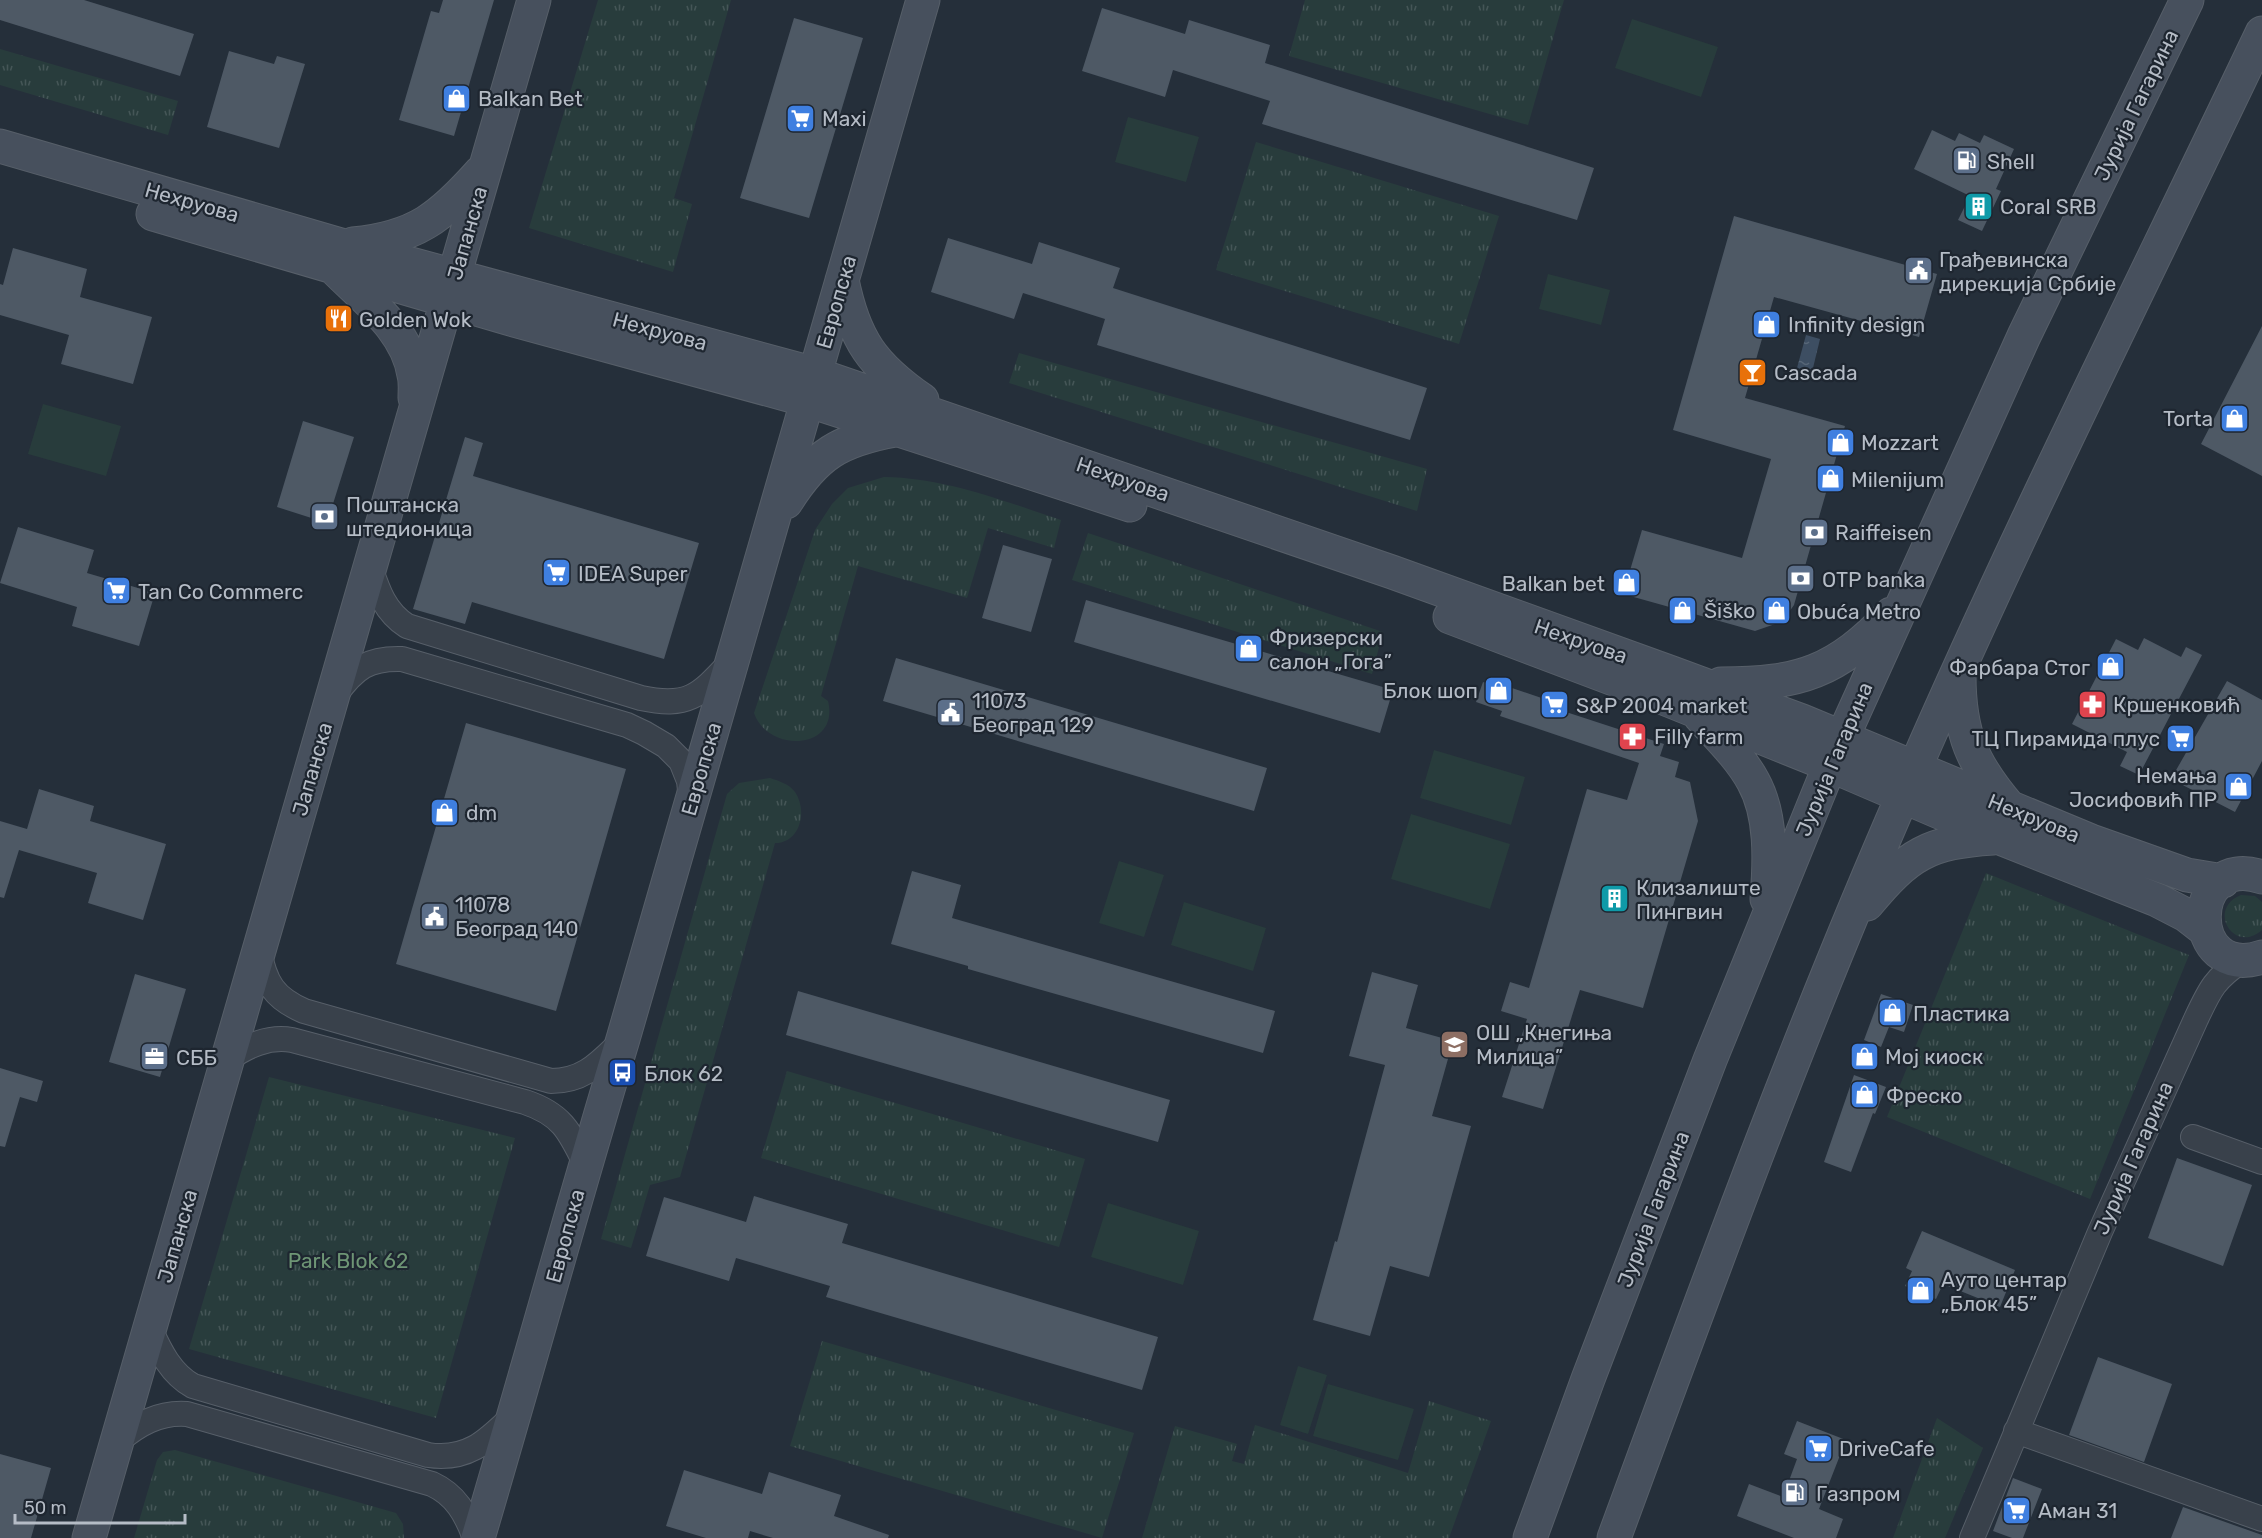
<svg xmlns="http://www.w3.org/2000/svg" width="2262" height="1538" font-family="Rubik,sans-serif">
  <defs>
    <pattern id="grass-tufts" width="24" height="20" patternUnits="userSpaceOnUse" patternTransform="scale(1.5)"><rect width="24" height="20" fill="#283c3c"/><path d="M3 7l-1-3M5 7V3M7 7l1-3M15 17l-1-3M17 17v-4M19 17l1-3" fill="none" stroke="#455657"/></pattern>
    <pattern id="water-ripples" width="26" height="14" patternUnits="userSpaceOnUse" patternTransform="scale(1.5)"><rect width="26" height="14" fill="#3d4e62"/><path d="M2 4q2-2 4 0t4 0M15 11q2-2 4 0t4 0" fill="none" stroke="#576677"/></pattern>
  </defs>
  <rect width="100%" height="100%" fill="#252f3a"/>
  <!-- grass -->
  <path fill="url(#grass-tufts)" d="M598,0H731L674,198L692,204L673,272L529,228Z
    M1305,0H1564L1528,125L1289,56Z
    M0,49L178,101L168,135L0,85Z
    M1256,142L1499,216L1459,344L1216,270Z
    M1019,353L1427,469L1417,511L1009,383Z
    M884,477C946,478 1003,501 1061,520L1054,548L988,528L967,598L858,566L821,696L828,701C840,750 768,754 754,713L815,530L832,504L848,488Z
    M1088,533L1383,632L1372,674L1072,580Z
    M770,778C779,781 789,784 795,792C808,811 800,843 775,843L680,1177L650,1185L631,1248L601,1239L727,794L739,783Z
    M1986,873L2189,955L2090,1199L1887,1117Z
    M2241,895L2255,896L2262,902V930C2234,955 2206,909 2241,895Z
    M787,1071L1085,1159L1059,1247L761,1158Z
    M269,1077L515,1138L436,1418L189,1349Z
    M822,1341L1134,1433L1102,1538L790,1446Z
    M1429,1401L1491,1421L1449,1538H1142L1175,1426L1237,1444L1232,1461L1244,1464L1255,1425L1408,1473Z
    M1937,1418L1983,1448L1945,1538H1893Z
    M175,1450L396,1513L403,1524L404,1538H134L157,1460L163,1452Z"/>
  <!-- pitch -->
  <path fill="#283c3c" d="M1632,19L1718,47L1701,97L1615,68Z
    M1128,117L1199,137L1186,182L1115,162Z
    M1548,274L1610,290L1601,325L1539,309Z
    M43,404L121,426L106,476L28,454Z
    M1434,750L1525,777L1511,825L1420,798Z
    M1411,814L1510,844L1490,909L1391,879Z
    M1119,861L1164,875L1144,937L1099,923Z
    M1184,902L1266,928L1253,971L1171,945Z
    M1108,1203L1199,1231L1183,1285L1091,1257Z
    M1298,1366L1327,1375L1308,1434L1280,1425Z
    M1328,1384L1414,1409L1398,1460L1313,1436Z"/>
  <!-- water -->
  <path fill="url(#water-ripples)" d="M1806,335L1820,339L1812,372L1797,368Z"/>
  <!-- building -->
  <path fill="#4e5965" d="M0,0H84L194,34L180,76L0,20Z
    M443,0H494L454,136L399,120L431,11L439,13Z
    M1102,8L1185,34L1189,20L1270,45L1265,63L1594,168L1577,220L1262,124L1270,101L1173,70L1165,97L1082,71Z
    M794,18L863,38L809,218L740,198Z
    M229,51L274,64L277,56L305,64L279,148L207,127Z
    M1932,130L1955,141L1959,133L1980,143L1984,135L2014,149L1996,189L2001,191L1982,231L1958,220L1970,196L1914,169Z
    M1734,216L1937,274L1919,337L1774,297L1745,398L1845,426L1794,605L1787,615L1778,623L1755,631L1623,594L1642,530L1742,558L1771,459L1673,430Z
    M948,238L1032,264L1039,242L1120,268L1113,288L1427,388L1410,440L1097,345L1105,319L1023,293L1014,319L931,292Z
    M13,248L87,269L80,297L152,317L133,384L61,364L69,335L0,315V284L3,285Z
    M2262,326V476L2201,444Z
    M303,421L354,437L327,523L277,507Z
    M465,437L483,443L473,476L699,543L664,659L472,602L465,624L413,609Z
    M18,527L94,550L87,573L155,593L139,646L72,626L77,607L0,583Z
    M1003,545L1052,559L1031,632L982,618Z
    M1086,600L1393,690L1380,733L1074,642Z
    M2144,638L2181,657L2186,647L2202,655L2139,775L2120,766L2127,752L2072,724L2116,639L2138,650Z
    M896,658L1267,768L1254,811L883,701Z
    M2227,681L2262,700V761L2235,812L2171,779Z
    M1483,682L1508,691L1509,687L1568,707L1566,712L1664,744L1660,756L1679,762L1675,777L1690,782L1698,821L1643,1008L1580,990L1543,1109L1502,1097L1527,1019L1501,1011L1510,982L1529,988L1587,789L1627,800L1639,763L1500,716L1502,711L1476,702Z
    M466,723L626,769L556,1011L396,964Z
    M39,789L94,806L90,821L166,844L143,920L88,903L97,873L19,850L4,898L0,897V821L27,829Z
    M912,871L961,885L952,918L1275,1011L1263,1053L968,969V966L891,944Z
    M1372,972L1418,985L1406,1028L1453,1041L1432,1116L1471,1126L1429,1277L1390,1266L1370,1336L1313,1320L1335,1241L1337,1242L1385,1065L1349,1056Z
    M135,974L186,989L160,1077L109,1062Z
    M798,991L1170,1100L1158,1142L786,1035Z
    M1881,994L1913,1005L1904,1032L1889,1027L1881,1047L1864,1040Z
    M0,1068L43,1081L37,1102L20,1097L5,1147L0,1146Z
    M1854,1075L1886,1087L1875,1114L1873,1113L1851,1172L1824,1162Z
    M2177,1158L2252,1185L2223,1266L2148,1238Z
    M754,1196L848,1224L842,1243L1158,1337L1142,1390L826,1297L830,1286L736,1258L729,1281L646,1256L664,1197L746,1222Z
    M1922,1231L2015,1270L2000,1307L1943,1284L1936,1299L1905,1286L1912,1271L1906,1268Z
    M2098,1357L2172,1384L2144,1462L2069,1435Z
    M1797,1421L1846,1440L1819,1509L1843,1519L1836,1538H1794L1737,1516L1749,1484L1783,1497L1797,1459L1784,1454Z
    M0,1454L51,1468L31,1538H0Z
    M684,1470L762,1494L769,1472L841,1495L834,1516L889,1535L888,1538H773L750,1531L748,1538H706L666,1526Z
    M2013,1478L2042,1489L2023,1538H2012L1993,1531Z
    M2183,1507L2262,1535V1538H2171Z"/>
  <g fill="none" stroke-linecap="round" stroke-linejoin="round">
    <defs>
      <path id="street" d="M370,567C378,591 385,612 407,626L641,698C688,708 699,696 730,663
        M336,694C355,668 368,658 402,659L627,725L644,733L666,746L681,761L689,781L691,800
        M259,951C265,983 274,998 304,1011L551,1081C584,1081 599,1063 621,1042
        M228,1059C247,1046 268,1036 292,1040L525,1102C561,1114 569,1130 585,1163
        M2193,1137L2262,1162
        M150,1329C160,1351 171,1374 193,1386L428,1455C468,1461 487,1441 514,1415
        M2016,1431L2262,1519
        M117,1442C138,1424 159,1412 187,1414L432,1484C456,1495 466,1514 475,1538
        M1972,1538L2100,1232L2196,1019C2210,989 2215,978 2243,960"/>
      <path id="secondary" d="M0,146L341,245L815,374L1392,572L1672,673L1802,721L2091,841L2187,875L2223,881
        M153,214L507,318L807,400L1130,505
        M353,244C416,238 441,217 481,172
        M337,271C367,301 407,330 414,375C416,382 415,390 415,398
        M842,280C854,340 873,366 922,400
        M786,502C816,454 840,440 895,430
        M1450,617L1656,695L1830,765L2000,838L2157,900L2186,915L2204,929
        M1959,675C1959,733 1972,764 2010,808
        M1721,684C1800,684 1836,672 1891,614
        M1700,716C1718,736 1740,757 1753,781C1772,815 1770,861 1767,899
        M2262,877C2185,851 2185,983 2262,957
        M1867,904C1908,854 1929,842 1993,838
        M89,1538L534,0
        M478,1538C527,1372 573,1205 623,1039L923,0
        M1530,1538L1588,1379L1710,1060L1830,765L2024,336L2187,0
        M1614,1538C1706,1288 1797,1038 1904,793C2015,536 2142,285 2262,33"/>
    </defs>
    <!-- street casing -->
    <use href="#street" stroke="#575f69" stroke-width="26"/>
    <!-- secondary casing -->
    <use href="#secondary" stroke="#575f69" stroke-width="35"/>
    <!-- street -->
    <use href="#street" stroke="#39414b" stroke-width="24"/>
    <!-- secondary -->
    <use href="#secondary" stroke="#47505d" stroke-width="33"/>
  </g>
  <!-- icons -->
  <defs>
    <symbol id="shop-square" viewBox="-11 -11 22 22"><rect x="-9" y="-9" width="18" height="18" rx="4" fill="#3f7fe0" stroke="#1e2630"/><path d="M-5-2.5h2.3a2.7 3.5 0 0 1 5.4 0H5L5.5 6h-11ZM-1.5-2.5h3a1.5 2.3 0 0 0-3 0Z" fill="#fff"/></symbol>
    <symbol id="supermarket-square" viewBox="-11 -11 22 22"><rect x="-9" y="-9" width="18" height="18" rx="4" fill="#3f7fe0" stroke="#1e2630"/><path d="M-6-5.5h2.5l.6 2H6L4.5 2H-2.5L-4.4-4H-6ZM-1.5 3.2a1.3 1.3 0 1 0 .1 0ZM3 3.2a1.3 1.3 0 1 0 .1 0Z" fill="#fff"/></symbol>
    <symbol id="fuel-square" viewBox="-11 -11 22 22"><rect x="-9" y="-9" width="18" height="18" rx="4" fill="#5c6f8a" stroke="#1e2630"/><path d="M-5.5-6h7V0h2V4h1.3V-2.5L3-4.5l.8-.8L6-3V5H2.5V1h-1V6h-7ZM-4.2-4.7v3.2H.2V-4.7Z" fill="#fff"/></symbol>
    <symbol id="building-square" viewBox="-11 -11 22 22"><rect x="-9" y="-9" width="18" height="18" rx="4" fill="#0f9aa8" stroke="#1e2630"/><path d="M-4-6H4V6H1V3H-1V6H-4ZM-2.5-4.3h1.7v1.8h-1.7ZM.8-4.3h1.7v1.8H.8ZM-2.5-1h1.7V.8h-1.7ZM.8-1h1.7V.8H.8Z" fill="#fff"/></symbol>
    <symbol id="civic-square" viewBox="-11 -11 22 22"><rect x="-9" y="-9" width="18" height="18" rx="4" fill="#5c6f8a" stroke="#1e2630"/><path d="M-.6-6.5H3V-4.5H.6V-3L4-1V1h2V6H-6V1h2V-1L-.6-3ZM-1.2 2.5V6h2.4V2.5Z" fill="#fff"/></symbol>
    <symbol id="restaurant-square" viewBox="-11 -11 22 22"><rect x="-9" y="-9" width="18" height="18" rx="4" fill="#e8710a" stroke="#1e2630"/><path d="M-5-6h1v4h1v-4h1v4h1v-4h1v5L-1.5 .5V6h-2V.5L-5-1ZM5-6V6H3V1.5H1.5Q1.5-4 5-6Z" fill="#fff"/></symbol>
    <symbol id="bar-square" viewBox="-11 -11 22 22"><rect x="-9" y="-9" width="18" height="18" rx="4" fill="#e8710a" stroke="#1e2630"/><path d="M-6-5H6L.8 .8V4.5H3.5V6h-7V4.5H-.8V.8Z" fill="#fff"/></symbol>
    <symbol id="bank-square" viewBox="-11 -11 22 22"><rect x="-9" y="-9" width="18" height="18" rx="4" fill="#5c6f8a" stroke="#1e2630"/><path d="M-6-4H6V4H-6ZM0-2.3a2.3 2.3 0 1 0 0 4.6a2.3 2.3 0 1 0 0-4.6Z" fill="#fff"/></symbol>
    <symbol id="pharmacy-square" viewBox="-11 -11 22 22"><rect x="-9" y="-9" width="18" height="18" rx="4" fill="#e0444e" stroke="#1e2630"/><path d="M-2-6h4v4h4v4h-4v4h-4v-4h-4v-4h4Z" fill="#fff"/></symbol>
    <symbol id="school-square" viewBox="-11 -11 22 22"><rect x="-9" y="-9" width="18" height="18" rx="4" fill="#8d6e63" stroke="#1e2630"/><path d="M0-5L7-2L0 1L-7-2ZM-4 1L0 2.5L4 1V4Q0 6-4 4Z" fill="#fff"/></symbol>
    <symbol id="office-square" viewBox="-11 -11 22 22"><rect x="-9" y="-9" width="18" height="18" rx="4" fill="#5c6f8a" stroke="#1e2630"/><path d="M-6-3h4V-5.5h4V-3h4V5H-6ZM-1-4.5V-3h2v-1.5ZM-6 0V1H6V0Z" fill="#fff"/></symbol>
    <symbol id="bus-square" viewBox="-11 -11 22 22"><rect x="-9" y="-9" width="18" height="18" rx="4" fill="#1a4fb4" stroke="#1e2630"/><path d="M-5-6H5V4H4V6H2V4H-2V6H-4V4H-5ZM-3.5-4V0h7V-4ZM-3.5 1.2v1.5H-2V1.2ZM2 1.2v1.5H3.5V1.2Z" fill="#fff"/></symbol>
  </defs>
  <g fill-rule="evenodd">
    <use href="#shop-square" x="440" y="82" width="33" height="33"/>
    <use href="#supermarket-square" x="784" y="102" width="33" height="33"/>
    <use href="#fuel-square" x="1950" y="144" width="33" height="33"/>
    <use href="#building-square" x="1962" y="190" width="33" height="33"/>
    <use href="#civic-square" x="1902" y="254" width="33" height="33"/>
    <use href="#restaurant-square" x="322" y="302" width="33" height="33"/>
    <use href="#shop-square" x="1750" y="308" width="33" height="33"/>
    <use href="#bar-square" x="1736" y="356" width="33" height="33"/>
    <use href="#shop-square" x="2218" y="402" width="33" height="33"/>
    <use href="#shop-square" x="1824" y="426" width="33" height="33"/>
    <use href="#shop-square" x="1814" y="462" width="33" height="33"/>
    <use href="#bank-square" x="308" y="500" width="33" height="33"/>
    <use href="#bank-square" x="1798" y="516" width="33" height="33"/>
    <use href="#supermarket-square" x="540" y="556" width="33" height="33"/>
    <use href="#bank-square" x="1784" y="562" width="33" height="33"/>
    <use href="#shop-square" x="1610" y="566" width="33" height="33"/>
    <use href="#supermarket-square" x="100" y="574" width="33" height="33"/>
    <use href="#shop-square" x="1666" y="594" width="33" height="33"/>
    <use href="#shop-square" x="1760" y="594" width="33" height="33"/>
    <use href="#shop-square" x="1232" y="632" width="33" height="33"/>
    <use href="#shop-square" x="2094" y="650" width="33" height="33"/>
    <use href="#shop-square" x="1482" y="674" width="33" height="33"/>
    <use href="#pharmacy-square" x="2076" y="688" width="33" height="33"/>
    <use href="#supermarket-square" x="1538" y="688" width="33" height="33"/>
    <use href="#civic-square" x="934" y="696" width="33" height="33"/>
    <use href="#pharmacy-square" x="1616" y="720" width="33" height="33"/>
    <use href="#supermarket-square" x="2164" y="722" width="33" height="33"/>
    <use href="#shop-square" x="2222" y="770" width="33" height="33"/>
    <use href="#shop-square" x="428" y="796" width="33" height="33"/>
    <use href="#building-square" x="1598" y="882" width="33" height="33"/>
    <use href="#civic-square" x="418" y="900" width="33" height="33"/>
    <use href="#shop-square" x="1876" y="996" width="33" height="33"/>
    <use href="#school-square" x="1438" y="1028" width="33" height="33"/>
    <use href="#shop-square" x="1848" y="1040" width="33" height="33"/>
    <use href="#office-square" x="138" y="1040" width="33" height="33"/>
    <use href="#bus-square" x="606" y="1056" width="33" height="33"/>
    <use href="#shop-square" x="1848" y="1078" width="33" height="33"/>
    <use href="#shop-square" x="1904" y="1274" width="33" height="33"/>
    <use href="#supermarket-square" x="1802" y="1432" width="33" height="33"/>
    <use href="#fuel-square" x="1778" y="1476" width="33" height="33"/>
    <use href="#supermarket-square" x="2000" y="1494" width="33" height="33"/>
  </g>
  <g text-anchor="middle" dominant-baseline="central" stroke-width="4.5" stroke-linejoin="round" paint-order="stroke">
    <!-- poi labels -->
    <g font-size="21" fill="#b5bcc6" stroke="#1e2630" text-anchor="start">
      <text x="478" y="98">Balkan Bet</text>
      <text x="822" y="118">Maxi</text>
      <text x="1987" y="161">Shell</text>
      <text x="2000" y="206">Coral SRB</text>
      <text x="1939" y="259">Грађевинска<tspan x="1939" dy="24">дирекција Србије</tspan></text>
      <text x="359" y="319">Golden Wok</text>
      <text x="1788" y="324">Infinity design</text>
      <text x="1774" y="372">Cascada</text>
      <text x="2213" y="418" text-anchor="end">Torta</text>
      <text x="1861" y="442">Mozzart</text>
      <text x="1851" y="479">Milenijum</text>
      <text x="346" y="504">Поштанска<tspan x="346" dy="24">штедионица</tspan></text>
      <text x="1835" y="532">Raiffeisen</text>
      <text x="578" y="573">IDEA Super</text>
      <text x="1822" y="579">OTP banka</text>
      <text x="1605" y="583" text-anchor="end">Balkan bet</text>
      <text x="138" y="591">Tan Co Commerc</text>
      <text x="1704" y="610">Šiško</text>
      <text x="1797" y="611">Obuća Metro</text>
      <text x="1269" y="637">Фризерски<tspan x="1269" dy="24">салон „Гога”</tspan></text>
      <text x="2090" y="667" text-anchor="end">Фарбара Стог</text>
      <text x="1478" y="690" text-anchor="end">Блок шоп</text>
      <text x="972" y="700">11073<tspan x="972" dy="24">Београд 129</tspan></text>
      <text x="2113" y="704">Кршенковић</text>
      <text x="1576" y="705">S&amp;P 2004 market</text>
      <text x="1654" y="736">Filly farm</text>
      <text x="2160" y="738" text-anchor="end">ТЦ Пирамида плус</text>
      <text x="2217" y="775" text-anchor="end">Немања<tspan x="2217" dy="24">Јосифовић ПР</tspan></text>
      <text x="466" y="812">dm</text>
      <text x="1636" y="887">Клизалиште<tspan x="1636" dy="24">Пингвин</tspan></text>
      <text x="455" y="904">11078<tspan x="455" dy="24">Београд 140</tspan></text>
      <text x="1913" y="1013">Пластика</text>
      <text x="1476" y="1032">ОШ „Кнегиња<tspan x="1476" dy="24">Милица”</tspan></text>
      <text x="1885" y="1056">Мој киоск</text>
      <text x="176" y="1057">СББ</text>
      <text x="644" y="1073">Блок 62</text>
      <text x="1886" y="1095">Фреско</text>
      <text x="1941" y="1279">Ауто центар<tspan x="1941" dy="24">„Блок 45”</tspan></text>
      <text x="1839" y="1448">DriveCafe</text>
      <text x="1816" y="1493">Газпром</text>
      <text x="2038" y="1510">Аман 31</text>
    </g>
    <!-- street labels -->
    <g font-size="21" fill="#b5bcc6" stroke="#1e2630">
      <text transform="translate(2136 105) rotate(-64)">Јурија Гагарина</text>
      <text transform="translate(192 202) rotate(16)">Нехруова</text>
      <text transform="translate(467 233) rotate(-74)">Јапанска</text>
      <text transform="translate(836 302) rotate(-74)">Европска</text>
      <text transform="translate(660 331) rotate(15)">Нехруова</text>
      <text transform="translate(1123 479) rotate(19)">Нехруова</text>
      <text transform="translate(1581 641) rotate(19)">Нехруова</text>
      <text transform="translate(1834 759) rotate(-67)">Јурија Гагарина</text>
      <text transform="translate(312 769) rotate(-74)">Јапанска</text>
      <text transform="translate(701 769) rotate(-74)">Европска</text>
      <text transform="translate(2034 818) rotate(22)">Нехруова</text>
      <text transform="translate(2133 1158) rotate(-66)">Јурија Гагарина</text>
      <text transform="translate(1653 1209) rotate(-69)">Јурија Гагарина</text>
      <text transform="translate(177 1236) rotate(-74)">Јапанска</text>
      <text transform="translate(565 1236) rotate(-75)">Европска</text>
    </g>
    <!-- park labels -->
    <g font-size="21" fill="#6e9575" stroke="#1e2630">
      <text x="348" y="1260">Park Blok 62</text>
    </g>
  </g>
  <!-- scale -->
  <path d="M15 1514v9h170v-9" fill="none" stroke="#b5bcc6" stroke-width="3"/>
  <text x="24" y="1514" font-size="18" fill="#b5bcc6" stroke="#1e2630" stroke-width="4.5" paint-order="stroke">50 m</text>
</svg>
